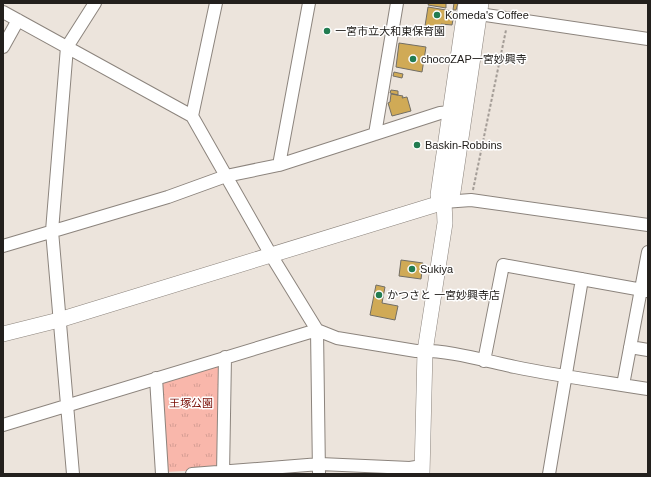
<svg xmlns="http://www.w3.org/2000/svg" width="651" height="477" font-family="Arial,'Noto Sans JP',sans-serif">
  <defs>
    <pattern id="park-tufts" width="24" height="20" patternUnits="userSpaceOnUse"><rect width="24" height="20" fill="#f9b7ab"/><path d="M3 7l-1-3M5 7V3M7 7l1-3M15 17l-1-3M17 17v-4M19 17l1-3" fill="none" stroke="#d59d93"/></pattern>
  </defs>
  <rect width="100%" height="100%" fill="#ece4dc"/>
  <!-- park -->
  <path fill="url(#park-tufts)" d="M221,363V469L165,472L159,380Z"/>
  <!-- building -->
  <path fill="#d0aa56" stroke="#726e65" d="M429,3H446V8L428,5Z
    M454,3H458L456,10H453Z
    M428,7L452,11V13L454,14L452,25L441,24L440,29L425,26Z
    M399,43L426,47L422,72L396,67Z
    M394,72L403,74L402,78L393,76Z
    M391,90L398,91V95L390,93Z
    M391,94L403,96L402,98L407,97L411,111L392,116L388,103L390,102Z
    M401,260L423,263L421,279L399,276Z
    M376,285L385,287L382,303L398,306L395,320L370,315Z"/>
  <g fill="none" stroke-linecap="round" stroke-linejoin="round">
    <defs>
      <path id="minor" d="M3,12L192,116L271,255L317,330L337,338L416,351C446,349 486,361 515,367C559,376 604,382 648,389
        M479,14L648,39
        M3,47L18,20
        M192,116L216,3
        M375,134L397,3
        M279,165L309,3
        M444,202L471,200L648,225
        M3,246L168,197L226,176L279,165L440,113L450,112
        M630,347L648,350
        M484,361L503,265L648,291
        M156,378L162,474
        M623,385L648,252
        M3,425L317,330L319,474
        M73,474L52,231L67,47L95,3
        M192,474L320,464L410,468L422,466
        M223,474L225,357
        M549,474L582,279"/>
      <path id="tertiary" d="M3,334L59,320L444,202L453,192L481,3
        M422,474L425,351L445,223L444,202L438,195L466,3"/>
    </defs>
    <!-- minor casing -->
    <use href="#minor" stroke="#8c847d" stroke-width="14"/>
    <!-- tertiary casing -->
    <use href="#tertiary" stroke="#8c847d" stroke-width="16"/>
    <!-- path -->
    <path stroke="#a39c96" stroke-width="2" stroke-dasharray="3 2" stroke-linecap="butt" d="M473,190L506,30"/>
    <!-- minor -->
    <use href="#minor" stroke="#fff" stroke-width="12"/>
    <!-- tertiary -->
    <use href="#tertiary" stroke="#fff" stroke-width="15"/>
  </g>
  <!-- markers -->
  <g fill="#227c51" stroke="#fff" stroke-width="1.5">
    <circle cx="437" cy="15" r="4"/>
    <circle cx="327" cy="31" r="4"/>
    <circle cx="413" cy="59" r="4"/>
    <circle cx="417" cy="145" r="4"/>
    <circle cx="412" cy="269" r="4"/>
    <circle cx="379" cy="295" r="4"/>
  </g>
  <g text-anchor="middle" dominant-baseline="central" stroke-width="3" stroke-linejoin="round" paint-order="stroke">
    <!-- poi labels -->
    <g font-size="11" fill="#23201d" stroke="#fff" text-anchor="start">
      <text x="445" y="15">Komeda's Coffee</text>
      <text x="335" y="31">一宮市立大和東保育園</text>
      <text x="421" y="59">chocoZAP一宮妙興寺</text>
      <text x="425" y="145">Baskin-Robbins</text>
      <text x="420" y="269">Sukiya</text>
      <text x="387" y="295">かつさと 一宮妙興寺店</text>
    </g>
    <!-- park labels -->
    <g font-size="11" fill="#790d05" stroke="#fff">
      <text x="191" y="403">王塚公園</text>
    </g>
  </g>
  <!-- border -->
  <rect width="651" height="477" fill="none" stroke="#23201d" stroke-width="8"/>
</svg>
